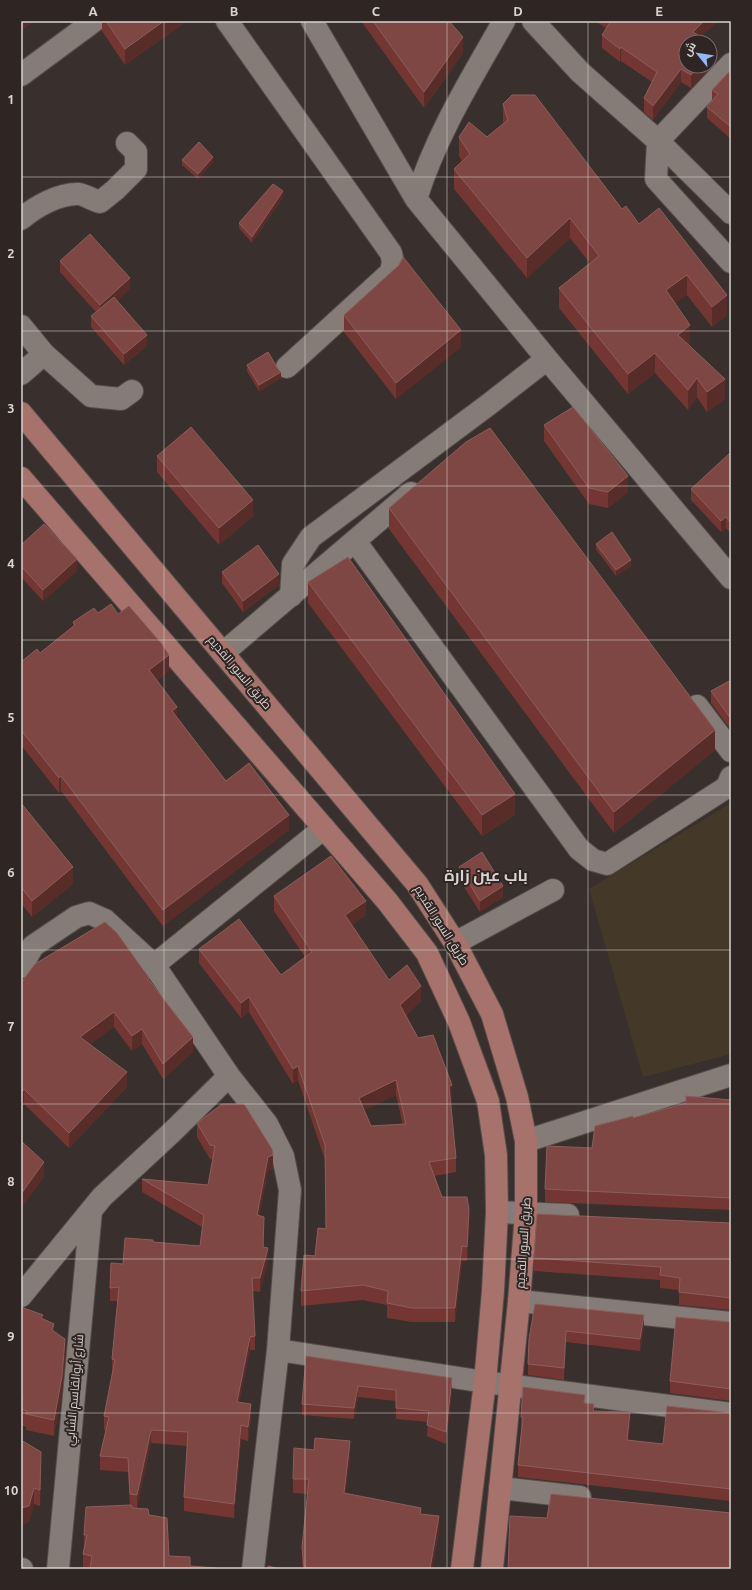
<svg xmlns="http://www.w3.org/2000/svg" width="752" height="1590" font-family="Ubuntu,Cairo,sans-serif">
  <rect width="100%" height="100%" fill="#39302d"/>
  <!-- medical -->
  <path fill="#443829" d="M731,803V1054L643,1077L589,889Z"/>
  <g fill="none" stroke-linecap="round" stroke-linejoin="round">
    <defs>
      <path id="minor" d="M227,21L391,253L393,262L391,272L287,367
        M312,21L416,199L547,359L731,578
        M533,21L580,72L658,141L731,213
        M731,64L658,141L656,179L731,262
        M21,75L94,21
        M416,199C436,135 471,79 504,21
        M21,219C35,207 59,193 79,194C85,195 93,200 100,202L115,190L136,169V152L127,143
        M21,326L44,354L91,396L121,399L132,391
        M21,374L44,354
        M355,541L579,849L593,860L607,864L727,787L731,777
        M291,596L293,564L311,537L488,405L547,359
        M223,653L411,493
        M697,706L731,751
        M455,943L553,890
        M154,965L324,828
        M21,967L33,946L76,917L89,913L105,920L154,965L229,1076L267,1124L283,1156L290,1190L278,1350L253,1569
        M526,1141L731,1075
        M497,1212L568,1215
        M21,1296L102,1197L171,1133L229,1076
        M519,1301L731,1323
        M278,1350L485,1382L731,1414
        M500,1488L580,1497
        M21,1569H22
        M58,1569L91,1211"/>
      <path id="major" d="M21,413L417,884L455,943L492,1014L517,1097L526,1141V1213L519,1301L492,1569
        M21,478L387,901L427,953L459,1022L488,1101L496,1155L497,1212L493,1291L485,1382L462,1569"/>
    </defs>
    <!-- minor casing -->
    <use href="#minor" stroke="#544c4a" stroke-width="24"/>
    <!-- major casing -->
    <use href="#major" stroke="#544c4a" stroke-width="24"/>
    <!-- minor -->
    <use href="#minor" stroke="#867c77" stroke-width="22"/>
    <!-- major -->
    <use href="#major" stroke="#a7726c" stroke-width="22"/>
  </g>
  <!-- wall -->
  <path fill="#743633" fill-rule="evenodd" d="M21,21H34L23,29L21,26Z
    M102,21H187L125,65L102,31Z
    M361,21H455L452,24L463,53L424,108Z
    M595,21H718L701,37L704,42H686L713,65L691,88L681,82L653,120L644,112V98L652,82L621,61L620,62L602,48V35L606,28Z
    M731,70V139L707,118V107L712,101V90Z
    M503,104L639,224L727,315L712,327L687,295L675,303L690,345H689L725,399L707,412L697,397L688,410L655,373L628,394L559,308V288L590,263L570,238L527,278L454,189V169L462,161L459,156V137H487L503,123Z
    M182,160L213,162L198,179L182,165Z
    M283,197L252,243L239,228V223Z
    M60,261L130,289L117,301L147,346L124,365L91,327V316L96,312L60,272Z
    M344,315L461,347L396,399L344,332Z
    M247,365L281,378L259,391L247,371Z
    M544,425L628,492L608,508L589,504L544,441Z
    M731,454V534L726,528L721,532L691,500V489Z
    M157,456L253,516L219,545L157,472Z
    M389,508L715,750L614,833L389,529Z
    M596,544L631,566L616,576L596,549Z
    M21,545L77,571L43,601L21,577Z
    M222,572L279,585L243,612L222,583Z
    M308,582L515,815L482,836L308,603Z
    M98,613L118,614L169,671L157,680L177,718L226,781L289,830L163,926L61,791L59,793L21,745V662L40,653L73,626V622Z
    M731,680V730L711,703V691Z
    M21,803L73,884L32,917L21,903Z
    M459,867L503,897L480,912L459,879Z
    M274,896L366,915L352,925L389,980L421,1001L406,1015L452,1099L450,1100L456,1158V1172L434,1176L442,1197L469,1224L467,1261H462L455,1322H412L387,1318V1305L363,1300L301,1306V1291L326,1229L325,1160L298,1080L293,1084L249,1012L241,1018L199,963V949L281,975L305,957L274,911ZM396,1095L403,1125L371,1126L364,1110Z
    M149,981L193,1052L163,1079L142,1044L132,1051L114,1027L90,1044L127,1087L69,1148L24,1104L21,1109V983Z
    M731,1100V1210L545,1202V1189L592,1148L633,1118Z
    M197,1123L273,1169L268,1171L259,1216L264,1247L268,1261L260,1292L252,1291L255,1336V1350H250L239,1402L251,1417L248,1441L241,1439L234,1518L184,1511V1497L187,1446L151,1443L137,1508L149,1515L169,1556L190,1566L216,1569H86L83,1568V1554L84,1550V1535L130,1505L128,1472L100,1470V1456L106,1430H104V1416L112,1373V1359L118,1301H110V1288L123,1264L153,1243L200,1246L202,1227L142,1192V1179L208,1185L213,1160L210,1159L197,1137Z
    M731,1223V1310L679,1305V1290L660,1288V1280L534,1271V1258Z
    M535,1304L644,1327L640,1351L566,1342L564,1380L528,1375V1364Z
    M21,1307L43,1319L54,1331L65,1355L62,1393L54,1436L26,1430V1427L21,1425Z
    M731,1322V1401L670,1393V1381L730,1323Z
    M306,1356L452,1390L446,1444L427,1436L428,1422L396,1419V1401L358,1397L354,1419L302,1415V1404Z
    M585,1403L594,1411L630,1425L628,1441L663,1444L731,1413V1501L518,1477V1465L521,1430V1417Z
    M350,1456L345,1493L421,1514L439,1531L432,1569H303L302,1562V1547L308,1494L293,1493V1479Z
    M41,1469L40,1506L34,1504L29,1522L21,1525Z"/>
  <!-- shaded-wall -->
  <path fill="#582c29" d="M23,21H34L23,29Z
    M164,21H187L125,65V49Z
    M352,21H355L352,25Z
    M446,21H455L446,33Z
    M704,21H718L696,42L693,32Z
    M463,37V53L424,108V92Z
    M621,47V61L620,62V49Z
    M713,52V65L691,88V75L699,66H710V54Z
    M681,69V82L653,120V106Z
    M213,157V162L198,179V174Z
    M283,191V197L252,243V237Z
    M570,218V238L527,278V258Z
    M687,275V295L666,310V290Z
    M130,278V289L100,317V305Z
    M727,295V315L712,327V307Z
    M690,325V345L678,354V335Z
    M461,330V347L396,399V383Z
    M147,335V346L124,365V354Z
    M655,353V373L628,394V374Z
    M281,372V378L259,391V385Z
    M697,378V397L688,410V390Z
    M725,379V399L707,412V392Z
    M628,476V492L608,508V492Z
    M253,500V516L219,545V528Z
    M726,517V528L721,532V521Z
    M77,559V571L43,601V590Z
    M631,560V566L616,576V570Z
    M279,574V585L243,612V601Z
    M169,655V671L149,685V670Z
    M177,707V723L172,711Z
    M715,730V750L614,833V812Z
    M61,776V791L59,793V778Z
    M515,794V815L482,836V815Z
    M289,815V830L163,926V910Z
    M73,867V884L32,917V901Z
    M503,886V897L480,912V901Z
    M366,901V915L345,930V915Z
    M421,986V1001L400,1020V1005Z
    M249,997V1012L241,1018V1003Z
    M114,1012V1027L80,1052V1037Z
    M142,1029V1044L132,1051V1036Z
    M193,1037V1052L163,1079V1064Z
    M298,1066V1080L293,1084V1069Z
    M127,1072V1087L69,1148V1133Z
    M396,1080V1095L359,1112V1098Z
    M452,1085V1099L449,1101V1086Z
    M24,1089V1104L21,1109V1094Z
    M273,1155V1169L268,1171L257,1228V1215L268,1157Z
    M44,1162V1177L21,1209V1194Z
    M469,1210V1224L467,1261V1247Z
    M462,1246V1261L455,1322V1308Z
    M268,1248V1261L260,1292V1278Z
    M644,1315V1327L640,1351V1339Z
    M54,1324V1340L52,1330Z
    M566,1331V1342L564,1380V1368Z
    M250,1337V1350L237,1415V1402Z
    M65,1339V1355L62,1393L54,1436V1420Z
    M452,1378V1390L446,1444V1432Z
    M358,1386V1397L354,1419V1408Z
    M251,1404V1417L248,1441V1427Z
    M630,1412V1425L627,1453V1440Z
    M241,1425V1439L234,1518V1504Z
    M151,1430V1443L137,1509V1495Z
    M350,1441V1456L344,1508V1493Z
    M41,1452V1469L40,1506V1490Z
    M34,1488V1504L29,1522L21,1525V1508Z
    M439,1516V1531L432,1569H430Z"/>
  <!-- building -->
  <path fill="#7f4744" stroke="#8d5d5a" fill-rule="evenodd" d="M106,21H164L125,49Z
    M373,21H449L463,37L424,92Z
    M611,21H704L693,32L704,39L703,42H686V66H699L691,75L681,69L653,106L644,98L657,72L621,47L620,49L602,35Z
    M710,50L713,52L710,54Z
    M731,70V127L707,107L718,94L712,90Z
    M512,95H535L622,209L626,206L639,224L659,208L727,295L712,307L687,275L666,290L690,325L678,335L725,379L707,392L697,378L688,390L655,353L628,374L559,288L599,256L570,218L527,258L454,169L470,154L459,137L469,122L487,137L508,120L503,104Z
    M199,142L213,157L198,174L182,160Z
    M273,184L283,191L252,237L239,223Z
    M90,234L130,278L100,305L60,261Z
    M403,257L461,330L396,383L344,315L399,265Z
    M114,297L147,335L124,354L91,316Z
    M268,352L278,369L281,372L259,385L247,365Z
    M573,407L628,476L608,492L589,488L544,425Z
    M191,427L253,500L219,528L157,456Z
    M490,428L715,730L614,812L389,508L466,442Z
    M730,453L731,454V523L726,517L721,521L691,489Z
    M44,524L77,559L43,590L21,566V545Z
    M612,532L631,560L616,570L596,544Z
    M258,545L279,574L243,601L222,572Z
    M348,557L515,794L482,815L308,582Z
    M111,604L118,614L129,606L161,643L169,655L149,670L177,707L172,711L226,781L249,763L289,815L163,910L61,776L59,778L21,730V662L37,649L40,653L75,625L73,622L94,608L98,613Z
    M731,680V719L711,691Z
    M21,803L73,867L32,901L21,887Z
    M482,852L503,886L480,901L459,867Z
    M331,856L366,901L345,915L389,980L407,965L421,986L400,1005L418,1038L433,1035L452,1085L449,1086L456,1158L429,1162L442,1197H467L469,1210L467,1247L462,1246L455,1308H412L387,1303L388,1291L363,1285L301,1291L304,1255L315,1256L318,1228L326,1229L325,1145L298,1066L293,1069L249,997L241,1003L199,949L239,919L281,975L312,952L274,896ZM396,1080L406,1124L371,1126L359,1098Z
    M105,922L117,933L149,978L148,979L193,1037L163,1064L142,1029L132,1036L114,1012L80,1037L127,1072L69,1133L24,1089L21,1094V983L35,964Z
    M686,1096L731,1100V1198L545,1189L547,1146L592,1148L595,1126L633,1116V1118L686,1103Z
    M222,1104H244L272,1149L273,1155L268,1157L257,1215L264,1217L263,1247L268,1248L260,1278H252L255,1336L250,1337L237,1402L251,1404L248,1427L241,1425L234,1504L184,1497L188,1432L151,1430L137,1495L130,1494L128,1458L100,1456L109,1417L104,1416L115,1360L112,1359L119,1287L110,1288L111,1263L123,1264L125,1238L153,1240V1242L200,1246L204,1215L142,1179L208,1185L215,1146L210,1145L197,1123Z
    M21,1141L44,1162L21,1194Z
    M537,1214L731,1223V1298L679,1292L680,1278L660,1275L661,1267L534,1258Z
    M535,1304L644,1315L640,1339L566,1331L564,1368L528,1364L529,1339Z
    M21,1307L43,1315L41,1318L54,1324L52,1330L65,1339L62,1376L54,1420L26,1414L27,1411L21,1409V1401L23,1398L21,1397Z
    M676,1317L731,1322V1389L670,1381Z
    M306,1356L452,1378L446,1432L427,1425L429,1411L396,1408V1390L358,1386L354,1408L302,1404Z
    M523,1387L585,1395L584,1403L594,1404L593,1411L630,1412L627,1440L663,1444L667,1406L731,1413V1489L518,1465L523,1417H521Z
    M315,1438L350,1441L344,1493L421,1508L420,1514L439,1516L430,1569H316L304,1567L302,1547L309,1479H293L294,1448L314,1450Z
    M21,1440L41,1452L40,1490L34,1488L29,1506L21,1508Z
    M551,1494L731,1513V1569H508L510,1516L547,1518Z
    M131,1505L132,1508L148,1509L149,1515L167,1518L169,1556L190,1557V1566L216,1568V1569H90L92,1556L83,1554L87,1535H84L86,1507Z
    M268,1566L281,1569H268Z"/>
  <!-- grid -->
  <path fill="none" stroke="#d9d3d1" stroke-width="1" stroke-opacity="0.55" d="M164,21V1569M305,21V1569M447,21V1569M588,21V1569M21,177H731M21,331H731M21,486H731M21,640H731M21,795H731M21,950H731M21,1104H731M21,1259H731M21,1413H731"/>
  <g text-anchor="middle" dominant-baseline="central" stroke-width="4" stroke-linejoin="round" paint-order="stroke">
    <!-- street labels -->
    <g font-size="12" fill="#d9d3d1" stroke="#2f2623">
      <text transform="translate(240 672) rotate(50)">طريق السور القديم</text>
      <text transform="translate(442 925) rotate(58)">طريق السور القديم</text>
      <text transform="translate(523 1243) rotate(-86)">طريق السور القديم</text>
      <text transform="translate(74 1390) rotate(-85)">شارع أبوالقاسم الشابي</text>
    </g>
    <!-- district labels -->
    <g font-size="16" font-weight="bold" fill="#d9d3d1" stroke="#2f2623">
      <text x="486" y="875">باب عين زارة</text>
    </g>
  </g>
  <!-- border -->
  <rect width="752" height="1590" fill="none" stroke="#2f2623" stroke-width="44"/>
  <!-- north arrow -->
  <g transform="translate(698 54) rotate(300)"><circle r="19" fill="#2f2623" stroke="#736b69"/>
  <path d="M0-3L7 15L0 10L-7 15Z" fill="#8fb8fd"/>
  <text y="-6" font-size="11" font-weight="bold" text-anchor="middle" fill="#d9d3d1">ش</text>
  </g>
  <rect x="22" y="22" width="708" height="1546" fill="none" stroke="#d9d3d1" stroke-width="1.5"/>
  <g font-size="13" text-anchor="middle" font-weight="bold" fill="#d9d3d1">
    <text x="93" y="16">A</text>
    <text x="234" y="16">B</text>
    <text x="376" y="16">C</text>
    <text x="518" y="16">D</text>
    <text x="659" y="16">E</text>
    <text x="11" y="104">1</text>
    <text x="11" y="258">2</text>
    <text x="11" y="413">3</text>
    <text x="11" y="568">4</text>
    <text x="11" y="722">5</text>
    <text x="11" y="877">6</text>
    <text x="11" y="1031">7</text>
    <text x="11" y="1186">8</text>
    <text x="11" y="1341">9</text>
    <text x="11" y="1495">10</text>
  </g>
</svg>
